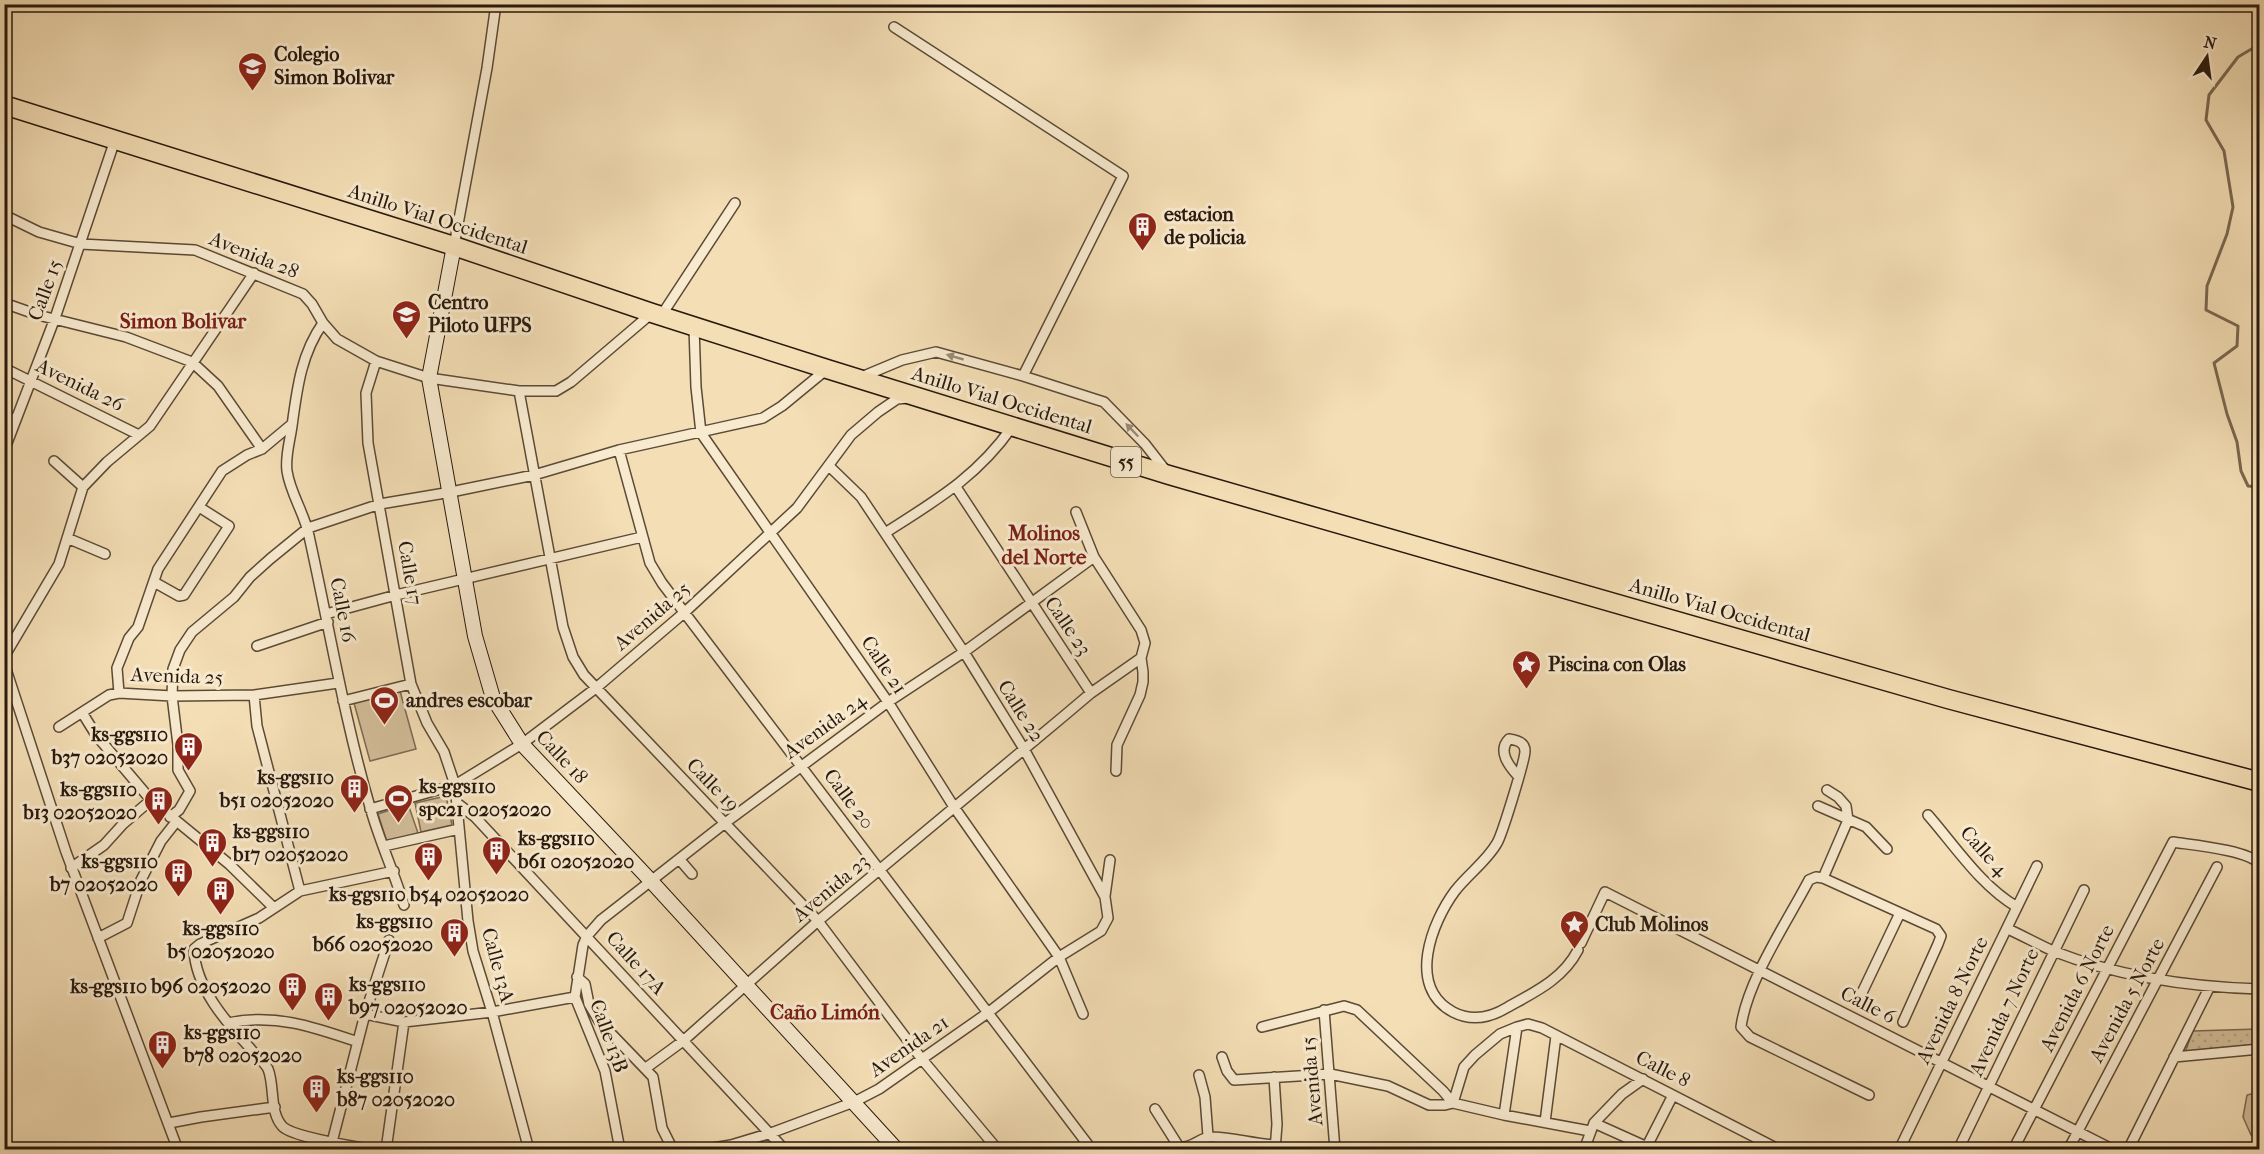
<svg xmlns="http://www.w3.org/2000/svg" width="2264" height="1154" font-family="'IM FELL French Canon',serif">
  <defs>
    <pattern id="grass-tufts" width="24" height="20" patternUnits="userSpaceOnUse" patternTransform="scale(1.5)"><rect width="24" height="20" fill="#d1bc98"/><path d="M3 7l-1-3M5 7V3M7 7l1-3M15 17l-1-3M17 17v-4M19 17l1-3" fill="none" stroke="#b3a182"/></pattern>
    <pattern id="park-dots" width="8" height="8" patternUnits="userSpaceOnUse" patternTransform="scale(1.5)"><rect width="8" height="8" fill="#d1bc98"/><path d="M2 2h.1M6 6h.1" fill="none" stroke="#b3a182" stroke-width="1.8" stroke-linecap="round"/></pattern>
  </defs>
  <rect width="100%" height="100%" fill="#f4deb5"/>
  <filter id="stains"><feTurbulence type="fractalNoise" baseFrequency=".00333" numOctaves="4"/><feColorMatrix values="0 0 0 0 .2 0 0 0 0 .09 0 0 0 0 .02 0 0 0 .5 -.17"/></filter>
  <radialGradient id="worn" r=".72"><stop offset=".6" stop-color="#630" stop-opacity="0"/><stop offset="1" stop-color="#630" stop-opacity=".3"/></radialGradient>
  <!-- grass -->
  <path fill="url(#grass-tufts)" stroke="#7c6a52" stroke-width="1.5" d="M2259,1092V1134L2251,1135L2243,1117L2247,1095Z"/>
  <!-- park -->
  <path fill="url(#park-dots)" stroke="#7c6a52" stroke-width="1.5" d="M2259,998V1044L2185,1052L2193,1031L2258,1029L2253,999Z"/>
  <!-- garden -->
  <path fill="#d1bc98" stroke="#7c6a52" stroke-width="1.5" d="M400,691L416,749L370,761L354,703Z
    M446,796L452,825L421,832L415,803Z
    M408,804L418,833L387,842L378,814Z"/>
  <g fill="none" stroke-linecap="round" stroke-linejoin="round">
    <!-- stream -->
    <path stroke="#79674f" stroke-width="3" d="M2260,44L2238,57L2209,95L2206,120L2224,151L2233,207L2227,234L2207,286L2206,310L2238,326L2237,346L2214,363L2227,414L2237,442L2241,471L2248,486L2260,487"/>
    <defs>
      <path id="street" d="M894,27L1123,176L1023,376
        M4,215L39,232L81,244L195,250L303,294L312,304L323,323L337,339L376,361L429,378L519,391H556L571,382L652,313
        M454,246L487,68L496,4
        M4,303L38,315L126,337L192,362L218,386L262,449
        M661,316L735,203
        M323,323C301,354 297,389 292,426C290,441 285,456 287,471C290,493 305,514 309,536C329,626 344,718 370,807C379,840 394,872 404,905
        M694,327L696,387L701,433L888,702L954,807L1059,957L1083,1014
        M376,361L366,393L368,443L411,684L427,723L444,752L455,785L468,921L473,951L492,1012L529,1150
        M4,368L139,435
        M859,378L902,360L936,352L1023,376L1104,402L1145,444L1166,471
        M519,391L563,627L573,657L584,675L818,921L921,1058L998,1150
        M4,428L16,417
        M619,450L650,563L662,583L1092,1150
        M4,451L55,318L115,140
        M54,461L83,487
        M956,487L1091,693
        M885,533C935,501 977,477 1012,427
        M67,538L105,554
        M154,582L179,596L184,595L229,526L199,507
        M326,614L396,595L642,537
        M257,646L328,622
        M4,657L59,564L83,487L107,462L150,426L254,273
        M4,663L66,852L178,1150
        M119,693L117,668L129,638L138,627L158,569L222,471L247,455L262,449L292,424
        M254,695L257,726L300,891
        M343,701L411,684
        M83,714L96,735L151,800L229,864L274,908
        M59,727L109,695L119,693L172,696L254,695L338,683
        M1116,771L1117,745L1140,695L1143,682V672L1141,658
        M1518,776C1509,766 1497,751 1509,739C1517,740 1525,742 1525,751C1525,760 1502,835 1497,843C1487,861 1468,874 1455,891C1432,922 1406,987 1453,1012C1472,1022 1490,1018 1508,1007C1535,992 1563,979 1578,950
        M457,803L475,817L785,1150
        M1818,806L1866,827L1887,849
        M370,809L455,785L522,744L596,688L685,612L797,508L851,435L878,412L897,399L909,398
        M1928,815C1955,846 1981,886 2017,907
        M170,817L179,810L190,791L178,770V745L172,696L173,669L180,650L192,632L234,597L250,577L270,559L308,528L380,504L451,492L534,475L619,450L763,418L782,406L827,369
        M384,846L459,829
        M680,860L692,874
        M71,868L104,845L123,824L151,800
        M1823,878L1848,820L1846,806L1838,797L1827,790
        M1105,896L1110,860
        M2008,929C2023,936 2038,944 2053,951C2119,977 2189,987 2260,989
        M98,938L127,923L141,880L161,841L176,822
        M1581,943L1605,892L2114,1150
        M577,977L585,984L589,1004L599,1021L653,1077L662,1128L673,1150
        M1859,999L1900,913
        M1324,1010L1335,1150
        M365,1014L404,1022L492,1012L575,997
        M228,1023C275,1013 314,1027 358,1042
        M1262,1027L1344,1006L1357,1010L1443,1091L1453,1103
        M1222,1057L1227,1071L1234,1080L1330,1074L1388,1086L1429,1105H1445L1453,1103L1504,1115L1590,1131
        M2174,1057L2260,1049
        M646,1068L683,1041L818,921L1065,715L1091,693L1141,658L1145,643L1141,630L1094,557L1076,512
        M1199,1075L1205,1097L1208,1136
        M1274,1077L1277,1124L1275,1150
        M1869,1095L1750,1037L1741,1027C1747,981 1787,922 1809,880L1816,877L1823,878L1936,929L1941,936L1938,944L1903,1022
        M1453,1103L1464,1067L1475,1055L1500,1034L1517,1027L1528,1024L1542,1028L1780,1150
        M1155,1109L1179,1147C1192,1149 1200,1137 1211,1137C1230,1137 1254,1144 1274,1145
        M1504,1115L1517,1027
        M1545,1122L1556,1036
        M169,1123L201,1117L275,1107
        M1594,1123L1654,1150
        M330,1150L365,1014L389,940
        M373,1150C354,1146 296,1138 283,1127C269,1113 275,1086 268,1069C264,1061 255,1055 250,1048C226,1022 195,987 194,949L200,944L259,918L300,891L394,871
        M386,1150L404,1022
        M620,1150L605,1071L575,997L583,945L587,936L601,920L725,823L888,702L964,652L1094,557
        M701,1150L731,1145L771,1133L854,1102L879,1089L989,1012L1059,957L1101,931L1108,918L1105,897L1024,749L964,652L861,497L829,466
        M1584,1150L1594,1123L1622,1094L1643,1079
        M1645,1150L1673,1095
        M1899,1150L2037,866
        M1958,1150L2084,890
        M2013,1150L2173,842C2192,845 2248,850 2260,864
        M2068,1150L2217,867
        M2128,1150L2209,988"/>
      <path id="secondary" d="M454,246L429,378L475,636L493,698L522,744L651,881L897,1150"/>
      <path id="highway" d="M4,105L454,246L652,313L827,369L1169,475L1948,699L2260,782"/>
    </defs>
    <!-- street casing -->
    <use href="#street" stroke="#5b4a36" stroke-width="12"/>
    <!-- secondary casing -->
    <use href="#secondary" stroke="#28180c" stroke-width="16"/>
    <!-- highway casing -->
    <use href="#highway" stroke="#28180c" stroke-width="21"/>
    <!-- street -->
    <use href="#street" stroke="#f8eacf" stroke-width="9"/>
    <!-- secondary -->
    <use href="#secondary" stroke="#f8eacf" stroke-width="14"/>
    <!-- highway -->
    <use href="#highway" stroke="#f4deb5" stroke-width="18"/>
  </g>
  <!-- one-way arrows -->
  <defs><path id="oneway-solid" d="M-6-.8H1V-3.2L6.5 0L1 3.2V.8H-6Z" transform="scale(1.5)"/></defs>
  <g fill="#9a8c77">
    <use href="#oneway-solid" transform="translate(955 357) rotate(-164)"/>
    <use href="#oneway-solid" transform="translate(1132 430) rotate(-134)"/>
  </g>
  <!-- icons -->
  <defs>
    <symbol id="school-pin" viewBox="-11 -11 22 30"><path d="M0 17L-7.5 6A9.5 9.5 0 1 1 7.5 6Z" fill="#8f2418" stroke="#f8eacf"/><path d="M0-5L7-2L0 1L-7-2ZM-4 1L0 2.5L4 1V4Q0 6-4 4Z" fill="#fff"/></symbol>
    <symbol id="building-pin" viewBox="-11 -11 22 30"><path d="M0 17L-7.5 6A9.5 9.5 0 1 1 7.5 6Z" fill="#8f2418" stroke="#f8eacf"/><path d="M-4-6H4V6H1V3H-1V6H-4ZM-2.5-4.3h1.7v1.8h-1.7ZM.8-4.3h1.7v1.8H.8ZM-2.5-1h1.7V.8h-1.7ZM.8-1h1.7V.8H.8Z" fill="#fff"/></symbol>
    <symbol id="university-pin" viewBox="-11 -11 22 30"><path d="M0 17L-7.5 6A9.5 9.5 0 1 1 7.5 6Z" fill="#8f2418" stroke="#f8eacf"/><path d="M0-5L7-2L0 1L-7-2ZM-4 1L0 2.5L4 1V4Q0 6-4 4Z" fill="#fff"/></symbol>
    <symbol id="sight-pin" viewBox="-11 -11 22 30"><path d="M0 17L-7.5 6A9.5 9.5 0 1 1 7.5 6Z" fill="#8f2418" stroke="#f8eacf"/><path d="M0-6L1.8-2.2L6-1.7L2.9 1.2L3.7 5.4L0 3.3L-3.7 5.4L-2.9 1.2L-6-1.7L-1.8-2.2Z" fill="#fff"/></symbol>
    <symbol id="stadium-pin" viewBox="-11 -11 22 30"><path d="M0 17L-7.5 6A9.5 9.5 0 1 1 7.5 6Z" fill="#8f2418" stroke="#f8eacf"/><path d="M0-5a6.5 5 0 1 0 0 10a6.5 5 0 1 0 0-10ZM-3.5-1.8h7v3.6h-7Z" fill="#fff"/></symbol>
  </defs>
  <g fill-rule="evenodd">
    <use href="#school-pin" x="236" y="50" width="33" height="45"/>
    <use href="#building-pin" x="1126" y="210" width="33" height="45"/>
    <use href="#university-pin" x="390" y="298" width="33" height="45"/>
    <use href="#sight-pin" x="1510" y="648" width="33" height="45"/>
    <use href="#stadium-pin" x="368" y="684" width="33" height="45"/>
    <use href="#building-pin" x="172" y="730" width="33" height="45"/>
    <use href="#building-pin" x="338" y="772" width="33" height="45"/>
    <use href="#stadium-pin" x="382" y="782" width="33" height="45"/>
    <use href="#building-pin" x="142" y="784" width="33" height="45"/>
    <use href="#building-pin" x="196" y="826" width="33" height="45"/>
    <use href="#building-pin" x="480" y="834" width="33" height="45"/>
    <use href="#building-pin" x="412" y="840" width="33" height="45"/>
    <use href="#building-pin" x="162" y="856" width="33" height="45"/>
    <use href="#building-pin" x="204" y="874" width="33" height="45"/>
    <use href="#sight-pin" x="1558" y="908" width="33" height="45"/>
    <use href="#building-pin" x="438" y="916" width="33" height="45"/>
    <use href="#building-pin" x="276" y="970" width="33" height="45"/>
    <use href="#building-pin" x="312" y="980" width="33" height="45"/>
    <use href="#building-pin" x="146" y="1028" width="33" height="45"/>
    <use href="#building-pin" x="300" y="1072" width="33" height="45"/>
  </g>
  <g text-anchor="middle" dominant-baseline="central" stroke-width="6" stroke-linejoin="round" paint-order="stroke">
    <!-- shield labels -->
    <rect fill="#f8eacf" stroke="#665746" stroke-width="1.5" x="1111" y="447" width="30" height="30" rx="4.5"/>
    <g font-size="18" font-weight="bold" fill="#28180c">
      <text x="1126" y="462">55</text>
    </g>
    <!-- poi labels -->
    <g font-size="20" font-weight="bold" fill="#28180c" stroke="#f8eacf" text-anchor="start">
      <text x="274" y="54">Colegio<tspan x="274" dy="23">Simon Bolivar</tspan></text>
      <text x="1164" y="214">estacion<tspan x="1164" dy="23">de policia</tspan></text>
      <text x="428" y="302">Centro<tspan x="428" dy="23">Piloto UFPS</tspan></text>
      <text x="1548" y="664">Piscina con Olas</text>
      <text x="406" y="700">andres escobar</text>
      <text x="168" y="734" text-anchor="end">ks-ggs110<tspan x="168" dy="23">b37 02052020</tspan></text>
      <text x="334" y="777" text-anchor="end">ks-ggs110<tspan x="334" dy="23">b51 02052020</tspan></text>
      <text x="419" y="786">ks-ggs110<tspan x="419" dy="23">spc21 02052020</tspan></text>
      <text x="137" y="789" text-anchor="end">ks-ggs110<tspan x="137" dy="23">b13 02052020</tspan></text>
      <text x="233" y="831">ks-ggs110<tspan x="233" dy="23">b17 02052020</tspan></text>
      <text x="518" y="838">ks-ggs110<tspan x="518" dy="23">b61 02052020</tspan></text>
      <text x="158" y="861" text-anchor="end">ks-ggs110<tspan x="158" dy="23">b7 02052020</tspan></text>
      <text x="429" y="894" text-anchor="middle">ks-ggs110 b54 02052020</text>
      <text x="433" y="921" text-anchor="end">ks-ggs110<tspan x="433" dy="23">b66 02052020</tspan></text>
      <text x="1595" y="924">Club Molinos</text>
      <text x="221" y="928" text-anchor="middle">ks-ggs110<tspan x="221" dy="23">b5 02052020</tspan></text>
      <text x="349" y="984">ks-ggs110<tspan x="349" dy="23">b97 02052020</tspan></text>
      <text x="271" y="986" text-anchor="end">ks-ggs110 b96 02052020</text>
      <text x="184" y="1032">ks-ggs110<tspan x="184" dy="23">b78 02052020</tspan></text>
      <text x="337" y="1076">ks-ggs110<tspan x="337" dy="23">b87 02052020</tspan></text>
    </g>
    <!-- street labels -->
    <g font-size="20" fill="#28180c" stroke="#f8eacf">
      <text transform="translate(438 219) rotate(18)">Anillo Vial Occidental</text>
      <text transform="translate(254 255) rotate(22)">Avenida 28</text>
      <text transform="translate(45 290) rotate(-70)">Calle 15</text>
      <text transform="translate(80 385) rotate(26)">Avenida 26</text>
      <text transform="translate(1002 400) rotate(17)">Anillo Vial Occidental</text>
      <text transform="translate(410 573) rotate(80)">Calle 17</text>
      <text transform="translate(343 610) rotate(79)">Calle 16</text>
      <text transform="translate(1720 610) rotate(16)">Anillo Vial Occidental</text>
      <text transform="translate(652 616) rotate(-41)">Avenida 25</text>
      <text transform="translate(1068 626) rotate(56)">Calle 23</text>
      <text transform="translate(884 665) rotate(56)">Calle 21</text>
      <text transform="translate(177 676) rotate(2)">Avenida 25</text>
      <text transform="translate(1021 711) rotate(58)">Calle 22</text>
      <text transform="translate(825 726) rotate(-36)">Avenida 24</text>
      <text transform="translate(562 757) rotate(47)">Calle 18</text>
      <text transform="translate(713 785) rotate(46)">Calle 19</text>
      <text transform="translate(849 799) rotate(53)">Calle 20</text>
      <text transform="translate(1984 851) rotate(48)">Calle 4</text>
      <text transform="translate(831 888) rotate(-40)">Avenida 23</text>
      <text transform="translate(636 963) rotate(48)">Calle 17A</text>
      <text transform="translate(498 965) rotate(75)">Calle 13A</text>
      <text transform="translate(2077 988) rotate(-63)">Avenida 6 Norte</text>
      <text transform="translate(1952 1000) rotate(-64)">Avenida 8 Norte</text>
      <text transform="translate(2127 1000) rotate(-62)">Avenida 5 Norte</text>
      <text transform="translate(1868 1005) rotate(27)">Calle 6</text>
      <text transform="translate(2004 1012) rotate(-65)">Avenida 7 Norte</text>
      <text transform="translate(609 1036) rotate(70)">Calle 13B</text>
      <text transform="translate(909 1046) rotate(-35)">Avenida 21</text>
      <text transform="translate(1663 1069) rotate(27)">Calle 8</text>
      <text transform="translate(1312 1081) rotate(-95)">Avenida 15</text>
    </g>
    <!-- neighbourhood labels -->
    <g font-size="21" font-weight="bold" fill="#7a1f14" stroke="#f8eacf">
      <text x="183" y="321">Simon Bolivar</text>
      <text x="1044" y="533">Molinos<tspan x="1044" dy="24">del Norte</tspan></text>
      <text x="825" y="1012">Caño Limón</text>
    </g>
  </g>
  <!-- margin -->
  <rect width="2264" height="1154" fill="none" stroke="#f4deb5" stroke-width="24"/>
  <rect x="6" y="6" width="2252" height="1142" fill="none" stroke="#28180c" stroke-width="3"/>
  <rect x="12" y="12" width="2240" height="1130" fill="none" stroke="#28180c" stroke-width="1.5"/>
  <!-- north arrow -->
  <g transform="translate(2207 57) rotate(13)" stroke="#f8eacf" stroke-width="4.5" paint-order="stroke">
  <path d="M0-4.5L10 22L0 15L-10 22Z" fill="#28180c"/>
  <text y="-9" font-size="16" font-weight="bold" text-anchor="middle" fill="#28180c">N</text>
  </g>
  <rect width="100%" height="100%" filter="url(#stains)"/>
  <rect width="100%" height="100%" fill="url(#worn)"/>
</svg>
